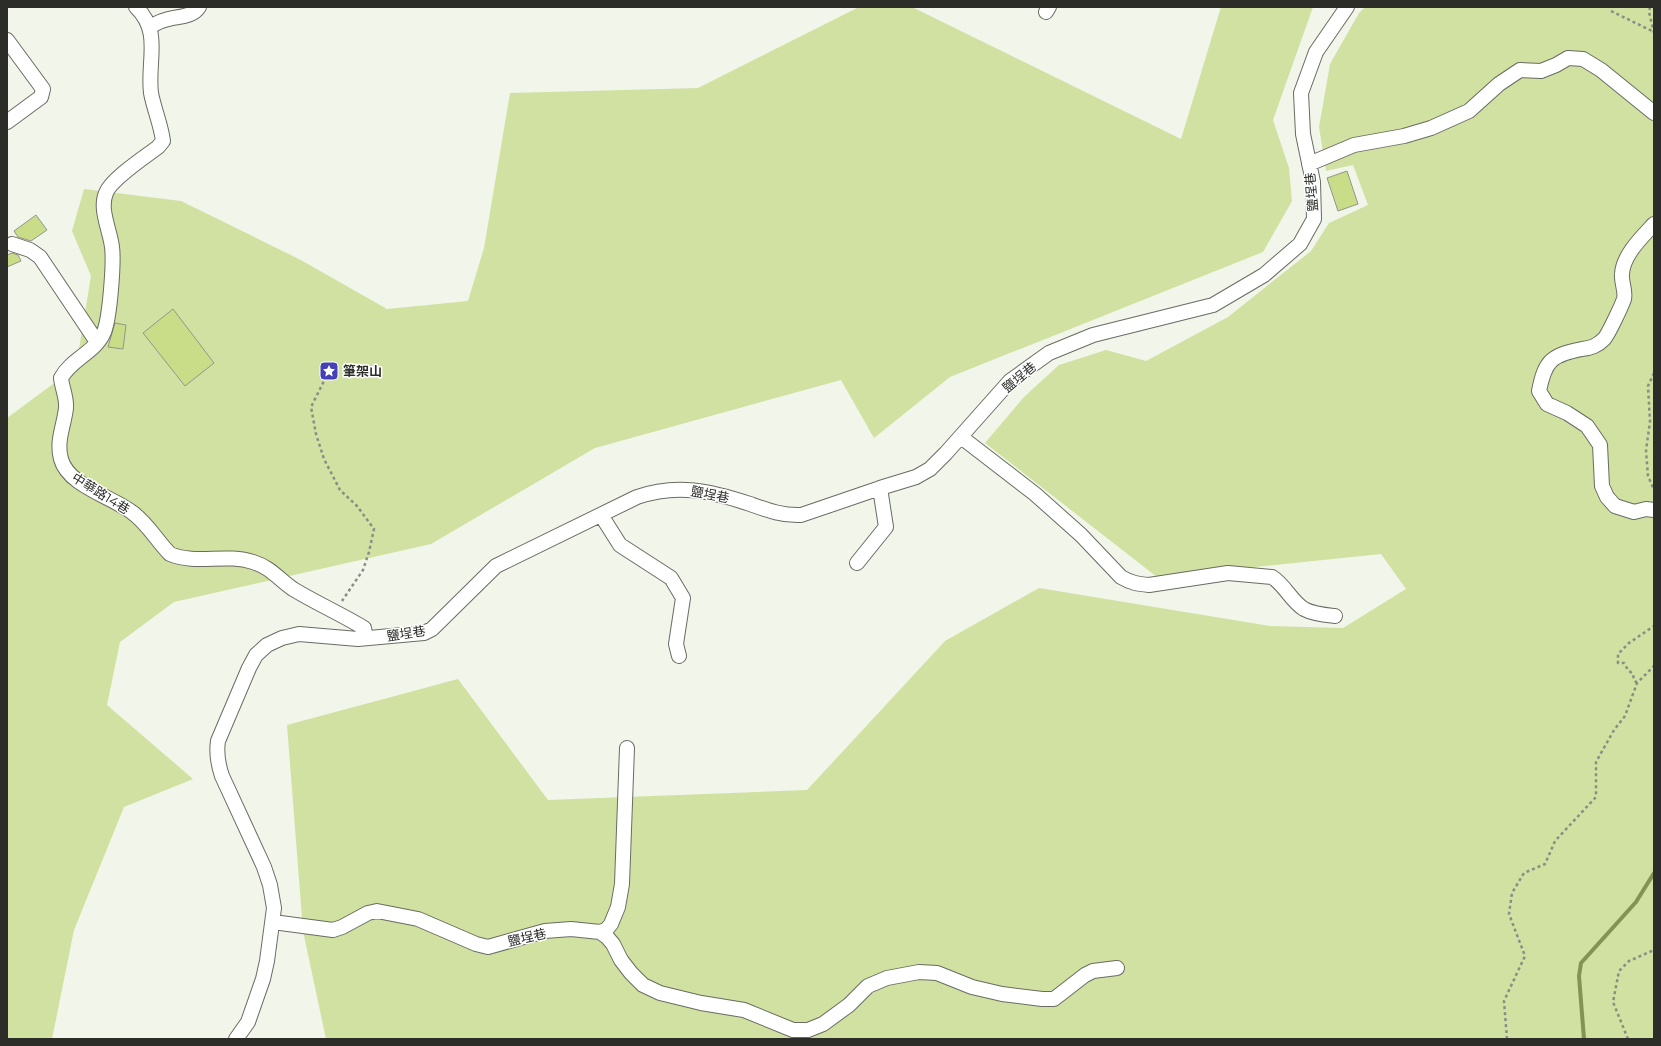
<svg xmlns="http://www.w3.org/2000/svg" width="1661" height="1046" font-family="Montserrat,'Noto Sans TC',sans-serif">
  <rect width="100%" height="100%" fill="#f2f5ea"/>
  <!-- green -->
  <path fill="#d0e1a1" d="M859,7H912L1181,139L1221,7H1313L1273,120L1289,168L1292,201L1263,252L950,377L874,438L841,380L595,448L431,544L174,602L120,642L107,705L193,779L124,807L74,930L52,1039H7V418L76,367L91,276L72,231L84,189L181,201L299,259L387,309L468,301L484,248L510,93L698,88Z
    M1365,7H1654V1039H326L303,931L287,725L458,679L548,800L807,790L945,641L1039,588L1270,626L1343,628L1406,589L1381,554L1157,577L985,443L1024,397L1059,365L1106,350L1146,361L1228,317L1311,251L1329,223L1368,205L1353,165L1326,171L1319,127L1330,64L1359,13Z"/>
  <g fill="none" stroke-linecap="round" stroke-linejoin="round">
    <!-- stream -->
    <path stroke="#849255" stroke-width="4" d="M1584,1039L1579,976L1581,963L1636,902L1654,873"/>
  </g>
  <!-- building -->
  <path fill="#c9dd88" stroke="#93968c" d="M1347,171L1358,204L1338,211L1327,178Z
    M36,215L47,230L31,241L18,237L14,231Z
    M12,253L18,255L21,261L7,267V255Z
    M173,309L214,363L185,386L143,333Z
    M115,323L126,325L123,349L108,347Z"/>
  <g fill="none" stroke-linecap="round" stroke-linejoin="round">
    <defs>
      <path id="minor" d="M136,7C162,32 147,61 151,93C154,109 161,125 163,141L158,147C145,157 111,179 106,193C99,209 110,230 112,247C114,262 110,317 104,332C96,352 71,359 61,378C62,388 67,398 66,408C64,426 56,441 61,459C68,486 113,497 133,513C148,524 157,541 170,554C196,565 226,553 253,562C272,568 278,579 293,589C316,603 341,614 364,628L365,634L358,639
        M1046,12L1049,7
        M150,27C155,24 160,21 165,20C176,16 192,18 199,7
        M7,40L43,89L41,97L7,122
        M1309,164L1354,145L1404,136L1431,128L1469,111L1499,84L1520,70L1541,71L1556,65L1568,58L1583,59L1601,70L1654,113
        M1654,224C1642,237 1623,255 1622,274C1621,282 1626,291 1624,299C1622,305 1608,335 1604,339C1597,346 1591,348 1582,349C1552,355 1545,360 1539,391L1547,404L1567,413L1587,426L1600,445L1602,486L1607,497L1615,506L1634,512L1646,509L1654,510
        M12,244L30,250L40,257L97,342
        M961,437L1035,494L1081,535L1121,577C1131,583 1138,584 1149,585L1228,573L1272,577C1285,585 1291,601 1304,609C1313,614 1325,615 1335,616
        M601,515L620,545L671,578L683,598L676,644L679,656
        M857,563L886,527L880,488
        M273,922L333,930L342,927L368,913L377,911L418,919L476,944L488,947L545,931L571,929L600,932L606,930L611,924L618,907L622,884L627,748
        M600,932L607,937L613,944L621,960L631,973L643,985L660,993L701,1003L744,1010L793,1030H808L823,1024L849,1005L868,986L887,978L919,972L937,973L972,987L1002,994L1042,999H1054L1085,975L1093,971L1117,968
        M236,1039L248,1022L263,979L267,961L274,908L270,885L264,867L222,776C218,764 216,754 218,741L249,668L256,655L267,645L282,638L299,634L358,639L424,633L432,629L496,566L637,497C677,483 711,491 750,504C767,510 783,516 801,515L880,488L916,477L930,469L946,453L1010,381L1049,353L1093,335L1213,305L1264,275L1300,244L1314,219L1313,182L1303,134L1301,93L1316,52L1347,7"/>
    </defs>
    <!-- minor casing -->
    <use href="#minor" stroke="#696c62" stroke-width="16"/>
    <!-- path -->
    <path stroke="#8b8d85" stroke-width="2.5" stroke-dasharray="3 3" stroke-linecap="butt" d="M1650,7L1649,12L1654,33
      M1611,11L1652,31
      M329,371L311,407L316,434L324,459L340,490L357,506L374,529L369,552L363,570L342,601
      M1654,373L1648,386L1650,422L1646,450L1648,476L1654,490
      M1637,683L1634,680L1633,674L1628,670L1624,663H1618V654L1629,643L1654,626
      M1507,1039L1504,1001L1525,956L1509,914L1512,893L1524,873L1545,864L1555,841L1596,797V762L1614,730L1625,716L1637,683L1654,666
      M1628,1039L1613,1002L1619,971L1629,961L1654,950"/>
    <!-- minor -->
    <use href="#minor" stroke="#fff" stroke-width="14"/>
  </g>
  <!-- icons -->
  <defs>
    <symbol id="sight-square" viewBox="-11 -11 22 22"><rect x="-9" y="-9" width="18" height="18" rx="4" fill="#4440b6" stroke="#fff"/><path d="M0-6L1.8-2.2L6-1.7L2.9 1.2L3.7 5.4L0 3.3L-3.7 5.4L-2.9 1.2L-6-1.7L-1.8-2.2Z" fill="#fff"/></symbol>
  </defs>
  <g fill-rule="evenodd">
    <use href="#sight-square" x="318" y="360" width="22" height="22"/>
  </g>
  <g text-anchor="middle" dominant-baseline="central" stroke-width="3" stroke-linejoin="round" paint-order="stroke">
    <!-- street labels -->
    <g font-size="13" fill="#2c2d29" stroke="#fff">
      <text transform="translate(1311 192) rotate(-95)">鹽埕巷</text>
      <text transform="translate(1019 377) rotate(-40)">鹽埕巷</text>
      <text transform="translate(101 493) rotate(32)">中華路14巷</text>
      <text transform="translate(710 494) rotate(11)">鹽埕巷</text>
      <text transform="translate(406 633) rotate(-9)">鹽埕巷</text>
      <text transform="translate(527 937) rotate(-13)">鹽埕巷</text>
    </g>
    <!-- poi labels -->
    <g font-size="13" font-weight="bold" fill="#2c2d29" stroke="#fff" text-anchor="start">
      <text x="343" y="371">筆架山</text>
    </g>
  </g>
  <!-- border -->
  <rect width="1661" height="1046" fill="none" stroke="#2c2d29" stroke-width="16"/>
</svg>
